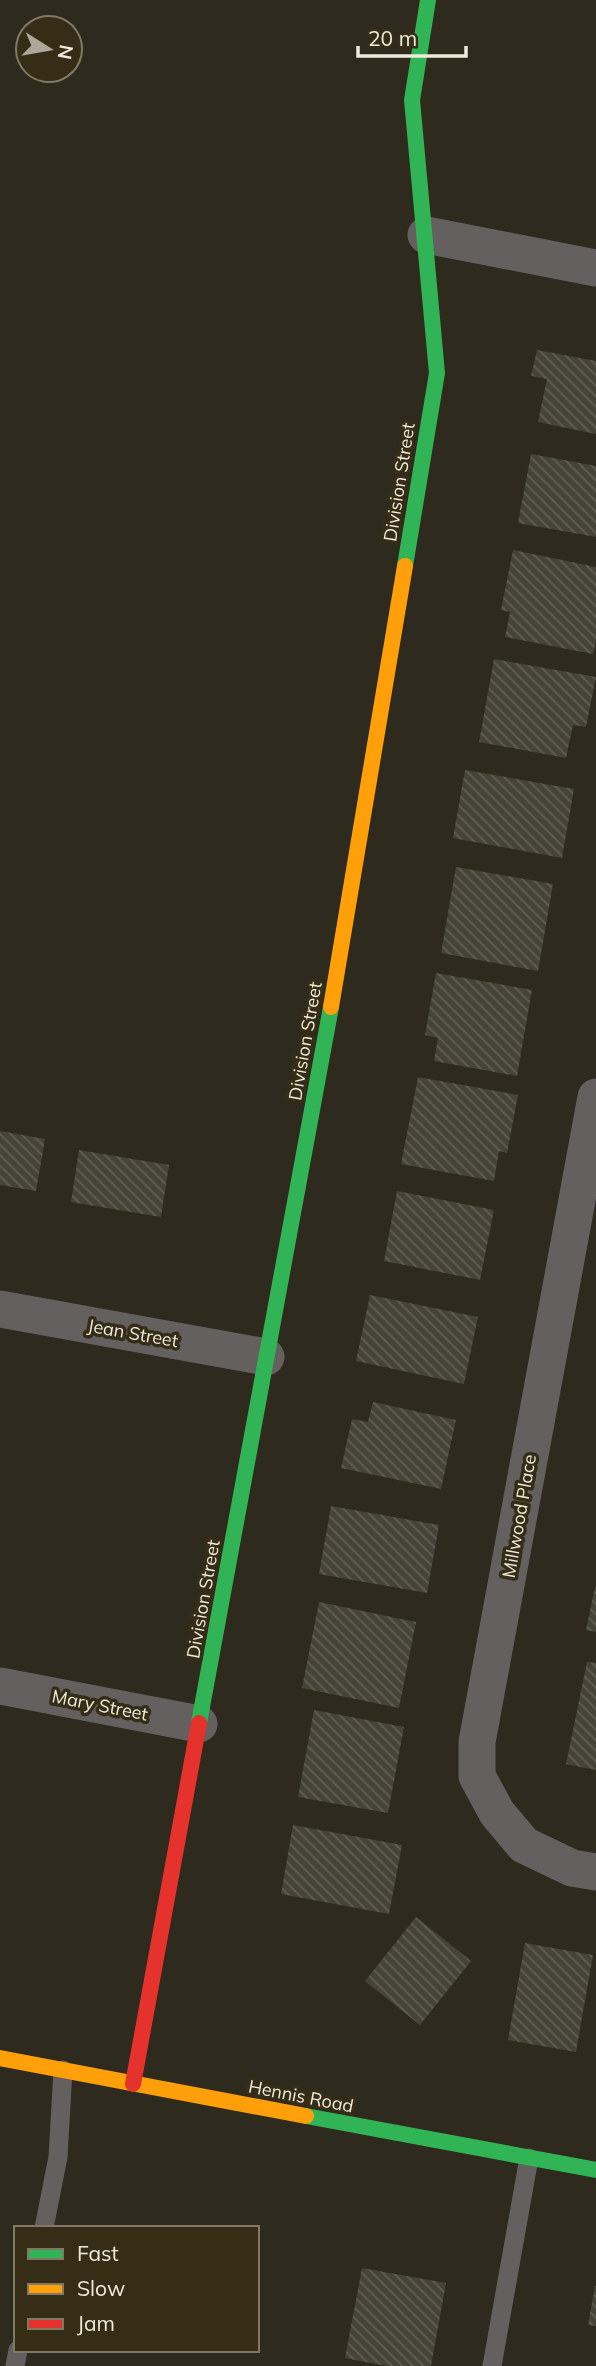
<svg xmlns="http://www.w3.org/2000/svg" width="596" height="2366" font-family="Mulish,sans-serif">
  <defs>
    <pattern id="building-back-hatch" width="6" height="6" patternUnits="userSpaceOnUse" patternTransform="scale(1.75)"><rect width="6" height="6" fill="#464338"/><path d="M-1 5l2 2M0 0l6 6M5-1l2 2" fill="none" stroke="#615e54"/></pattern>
  </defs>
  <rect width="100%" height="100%" fill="#2e2a1d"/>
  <!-- building -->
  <path fill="url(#building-back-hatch)" d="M537,350L596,361V434L538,422L547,379L531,376Z
    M531,454L596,466V537L518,523Z
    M513,550L596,567V641L593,654L505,637L510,612L501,610Z
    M494,659L596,677L586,727L573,725L566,758L479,742Z
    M465,770L574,789L562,858L453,838Z
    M456,867L553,884L538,971L441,953Z
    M436,973L532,990L517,1076L434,1061L438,1038L425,1035Z
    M418,1077L518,1095L507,1153L499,1151L494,1181L401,1164Z
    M0,1131L45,1139L36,1191L0,1185Z
    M79,1150L169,1165L161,1217L71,1202Z
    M397,1191L494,1210L480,1280L384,1261Z
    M370,1295L478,1317L464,1384L356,1361Z
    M373,1402L456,1420L441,1489L341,1468L352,1419L368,1422Z
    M331,1506L439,1525L427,1593L319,1574Z
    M595,1587H596V1632L586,1630Z
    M319,1602L416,1622L399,1708L302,1688Z
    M587,1662L596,1663V1770L566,1764Z
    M314,1710L404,1727L388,1813L298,1797Z
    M293,1825L402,1845L389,1914L281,1894Z
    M416,1917L471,1961L420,2025L365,1981Z
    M525,1943L593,1955L576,2052L508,2040Z
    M362,2268L446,2283L431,2366H387L345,2358Z
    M595,2286H596V2326L588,2325Z"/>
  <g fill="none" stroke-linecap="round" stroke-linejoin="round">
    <!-- lane -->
    <path stroke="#646060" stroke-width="19" d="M44,2228L58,2157L63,2070
      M15,2366L18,2350
      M492,2366L529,2158"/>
    <!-- street -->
    <path stroke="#646060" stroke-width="37" d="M426,235L596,268
      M596,1097L477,1742V1776L497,1813L524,1845L572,1868L596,1872
      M0,1309L266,1357
      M0,1686L199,1724"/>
    <!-- fast -->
    <path stroke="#30b455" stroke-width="16" d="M405,566L437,373L412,100L428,0
      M199,1723L331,1007
      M306,2116L596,2170"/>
    <!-- slow -->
    <path stroke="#ff9f0a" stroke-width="16" d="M331,1007L405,566
      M0,2058L306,2116"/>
    <!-- jam -->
    <path stroke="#e5322d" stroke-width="16" d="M133,2084L199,1723"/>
  </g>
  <g text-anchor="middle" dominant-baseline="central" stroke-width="7" stroke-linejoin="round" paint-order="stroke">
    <!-- street labels -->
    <g font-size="18" fill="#efebdc" stroke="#352d16">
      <text transform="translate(399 482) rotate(-81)">Division Street</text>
      <text transform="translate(305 1041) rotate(-80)">Division Street</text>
      <text transform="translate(133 1333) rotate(10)">Jean Street</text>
      <text transform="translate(519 1516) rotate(-80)">Millwood Place</text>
      <text transform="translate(203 1599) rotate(-80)">Division Street</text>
      <text transform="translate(100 1705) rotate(11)">Mary Street</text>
      <text transform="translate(301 2096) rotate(11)">Hennis Road</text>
    </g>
  </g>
  <!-- legend -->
  <rect x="14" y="2226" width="245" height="126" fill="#352d16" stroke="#7f7965" stroke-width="2"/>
  <rect x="28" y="2249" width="35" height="10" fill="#30b455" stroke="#7f7965" stroke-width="2"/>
  <text x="77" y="2261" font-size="21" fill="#efebdc">Fast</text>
  <rect x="28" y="2284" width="35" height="10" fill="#ff9f0a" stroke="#7f7965" stroke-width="2"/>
  <text x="77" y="2296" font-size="21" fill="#efebdc">Slow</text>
  <rect x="28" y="2319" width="35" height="10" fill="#e5322d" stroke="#7f7965" stroke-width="2"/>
  <text x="77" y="2331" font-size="21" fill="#efebdc">Jam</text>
  <!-- north arrow -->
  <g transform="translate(49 49) rotate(101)"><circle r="33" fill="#352d16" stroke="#7f7965" stroke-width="2"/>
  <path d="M0-5L12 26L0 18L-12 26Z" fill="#aba799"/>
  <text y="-10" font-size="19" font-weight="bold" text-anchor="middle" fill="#efebdc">N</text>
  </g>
  <!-- scale -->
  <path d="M358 46v10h108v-10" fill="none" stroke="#efebdc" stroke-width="3.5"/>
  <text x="368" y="46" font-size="21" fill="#efebdc" stroke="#352d16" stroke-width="5" paint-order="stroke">20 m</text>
</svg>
